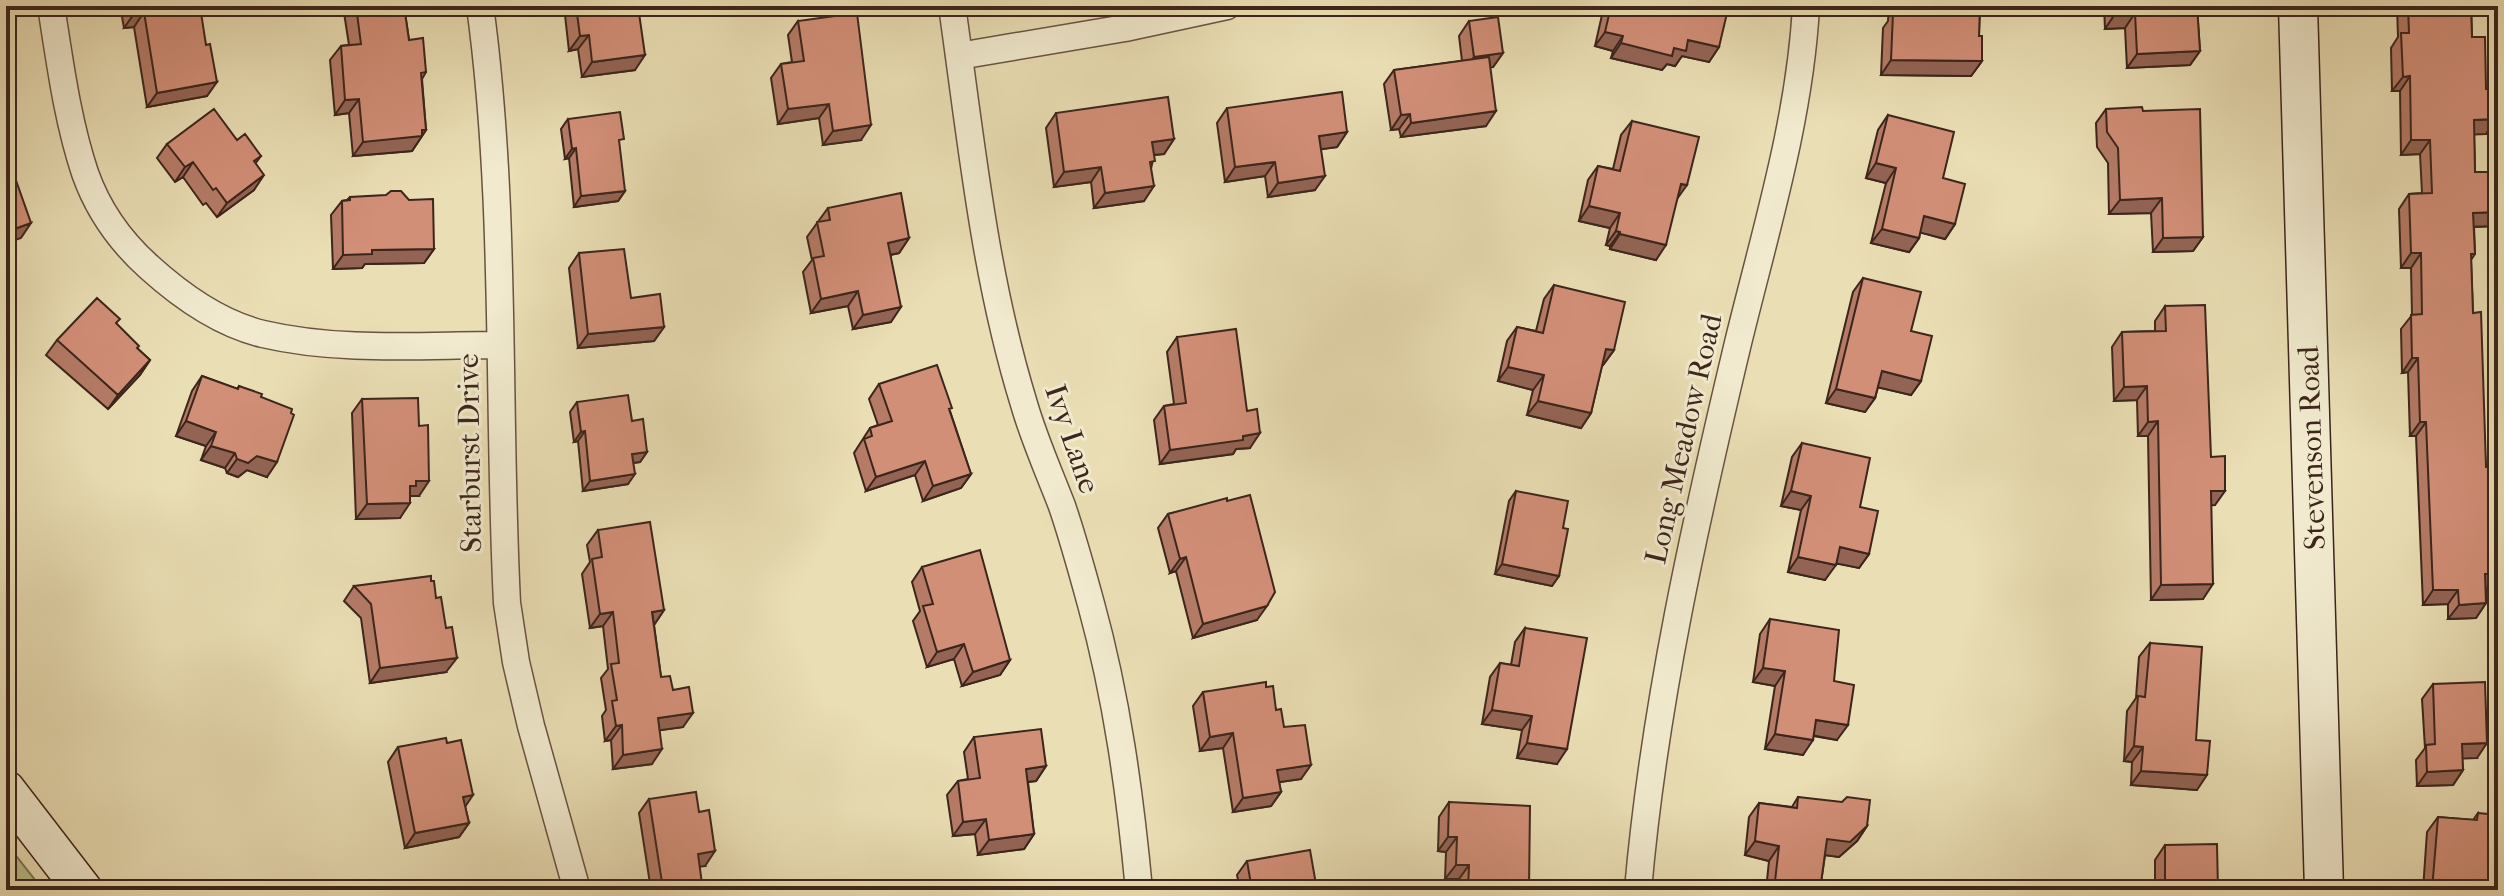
<svg xmlns="http://www.w3.org/2000/svg" width="2504" height="896" font-family="'IM FELL French Canon',serif">
  <rect width="100%" height="100%" fill="#eadeb4"/>
  <filter id="stains"><feTurbulence type="fractalNoise" baseFrequency=".0025" numOctaves="4"/><feColorMatrix values="0 0 0 0 .2 0 0 0 0 .09 0 0 0 0 .02 0 0 0 .5 -.17"/></filter>
  <radialGradient id="worn" r=".72"><stop offset=".6" stop-color="#630" stop-opacity="0"/><stop offset="1" stop-color="#630" stop-opacity=".3"/></radialGradient>
  <!-- grass -->
  <path fill="#b9c18b" stroke="#7a7353" stroke-width="2" d="M6,843L43,890H6Z"/>
  <g fill="none" stroke-linecap="round" stroke-linejoin="round">
    <defs>
      <path id="street" d="M51,6C60,62 67,119 85,173C98,210 120,241 149,267C181,296 221,324 263,334C340,352 422,345 500,345
        M480,6C507,204 497,404 507,603L516,662L531,726L577,890
        M952,6C971,139 984,275 1024,404C1034,439 1049,472 1062,506C1073,538 1082,571 1091,604C1117,698 1130,794 1139,890
        M959,56L1125,28L1227,6
        M1638,890C1654,706 1695,523 1738,343C1765,232 1800,120 1806,6"/>
      <path id="secondary" d="M2298,6L2324,890
        M6,790L83,890"/>
    </defs>
    <!-- street casing -->
    <use href="#street" stroke="#685341" stroke-width="29"/>
    <!-- secondary casing -->
    <use href="#secondary" stroke="#3c251b" stroke-width="41"/>
    <!-- street -->
    <use href="#street" stroke="#f1eace" stroke-width="26"/>
    <!-- secondary -->
    <use href="#secondary" stroke="#f1eace" stroke-width="38"/>
  </g>
  <!-- wall -->
  <path fill="#b57b67" stroke="#3c251b" stroke-width="2" d="M120,6H200L207,96L147,107L134,27L124,28Z
    M343,6H404L409,40L426,72L422,79L426,130L412,151L353,156L349,113L335,115L330,60L341,46L349,45Z
    M564,6H638L635,70L582,77L578,49L569,51Z
    M1604,6H1715L1719,47L1709,62L1682,56L1675,66L1667,64L1662,70L1611,58L1613,51L1595,46Z
    M1889,6H1980L1979,36L1982,61L1971,76L1881,75L1883,28L1888,21Z
    M2104,6H2197L2200,51L2190,65L2127,68L2125,28L2105,29Z
    M2397,6H2471L2472,37L2486,134H2474L2475,172H2498V226L2474,227L2475,254L2471,260L2473,313L2486,467L2492,588H2486V603L2476,618L2448,619V604L2423,605L2416,436H2410L2408,372L2402,373L2401,329L2412,315L2411,268H2401L2399,209L2409,194L2422,193L2420,154L2401,155L2400,91H2392L2391,48L2398,37Z
    M798,21L861,140L823,145L819,118L778,124L771,78L781,64L792,62L788,35Z
    M1469,21L1503,53L1493,67H1490L1486,126L1401,137L1399,129L1391,130L1384,84L1394,70L1462,61L1459,36Z
    M1227,108L1347,132L1337,147L1321,149L1315,190L1268,197L1265,176L1225,182L1217,123Z
    M2106,109L2143,111L2203,237L2193,251L2153,252L2151,213L2109,214L2108,163L2097,147L2096,123Z
    M1056,113L1174,139L1164,154L1154,155L1144,201L1094,208L1091,182L1054,187L1046,128Z
    M1888,115L1943,178L1955,224L1945,239L1920,232L1919,238L1909,252L1871,243L1886,183L1866,178L1878,130Z
    M568,119L625,191L618,201L574,207L569,158L565,159L561,129Z
    M1632,121L1677,199L1656,260L1610,249V246L1606,245L1610,228L1579,221L1588,180L1598,166L1613,169L1621,135Z
    M237,140L261,156L255,164L254,190L217,217L206,203L203,205L183,177L175,182L157,158L167,144Z
    M350,197L434,249L424,263L365,264L362,268L333,269L331,215L342,201L347,200Z
    M828,208L909,238L899,253L891,255V322L853,329L848,306L811,313L803,272L812,260L807,237Z
    M579,253L664,327L654,341L578,348L569,268Z
    M1863,278L1911,331L1921,381L1911,395L1878,387L1875,398L1865,412L1826,403L1853,292Z
    M1554,285L1614,350L1603,365H1602L1591,413L1581,428L1527,415L1533,390L1498,381L1507,341L1517,327L1536,331L1544,299Z
    M2165,306L2211,457L2215,505H2211L2203,599L2151,600L2148,436H2138L2137,400L2114,401L2112,347L2122,332L2155,331V321Z
    M116,324L137,348L150,360L140,375L108,409L46,355L57,340Z
    M1177,337L1247,411L1250,448L1236,449L1233,454L1160,464L1154,420L1164,406L1174,404L1167,352Z
    M202,376L237,389L239,386L261,397L267,477L247,470L238,477L227,473L225,468L201,460L206,446L176,436L192,391Z
    M879,384L950,411L971,474L961,488L923,501L915,475L866,491L854,453L870,428L878,425L869,399Z
    M362,399L419,496H410L400,518L356,519L352,413Z
    M577,402L632,421L647,452L640,462L633,463L628,484L583,491L578,441L574,442L570,412Z
    M1802,443L1860,507L1869,554L1859,568L1836,563L1825,580L1788,572L1801,510L1781,506L1792,457Z
    M1516,491L1563,528L1559,576L1552,586L1495,574L1509,501Z
    M1227,501L1257,620L1193,638L1176,571L1170,573L1158,528L1168,514Z
    M598,530L664,610L654,625L661,677L673,690L683,727L660,730L652,764L613,769L611,740L605,741L602,716L606,710L601,678L608,669L603,626L590,628L582,574L590,562L587,545Z
    M922,567L1010,660L1000,675L962,686L954,659L927,667L913,621L920,611L912,582Z
    M354,586L446,672L370,683L361,618L344,601Z
    M1770,619L1834,681L1837,740L1813,736L1803,755L1765,749L1775,686L1753,682L1760,634Z
    M1525,628L1557,764L1517,758L1522,730L1482,724L1490,677L1500,663L1511,665L1515,642Z
    M2150,643L2196,740L2197,790L2131,785L2132,762L2124,761L2127,711L2136,698L2139,657Z
    M2433,684L2477,758H2462L2463,770L2453,785L2417,786L2416,760L2425,748L2422,699Z
    M1266,687L1284,727L1301,779L1279,782L1281,792L1271,806L1233,812L1223,748L1200,751L1193,706L1203,692Z
    M974,737L1046,766L1036,781L1028,782L1034,834L1024,849L978,855L975,834L953,836L947,795L958,781L968,779L964,752Z
    M447,743L465,806L469,823L459,837L405,848L388,762L398,747Z
    M1798,797L1867,826L1857,841L1839,857L1825,855L1820,890H1766L1769,861L1745,855L1749,817L1759,803L1792,807Z
    M649,799L705,866H700L698,890H651L639,813Z
    M1449,802L1529,889L1563,890H1458L1459,879H1445L1446,852L1438,851L1439,817Z
    M2478,813L2498,890H2423L2427,832L2438,817L2473,820Z
    M2165,845L2218,890H2155V860Z
    M1247,861L1317,890H1240L1237,875Z"/>
  <!-- shaded-wall -->
  <path fill="#936454" stroke="#3c251b" stroke-width="2" d="M144,12L134,27L124,28L134,14Z
    M2135,13L2125,28L2105,29L2115,14Z
    M1605,32L1623,36L1613,51L1595,46Z
    M589,35L578,49L569,51L580,36Z
    M1688,40L1719,47L1709,62L1682,56L1675,66L1667,64L1662,70L1611,58L1621,43L1674,48Z
    M2200,51L2190,65L2127,68L2137,54Z
    M1503,53L1493,67L1464,71L1474,57Z
    M645,55L635,70L582,77L592,62Z
    M1891,60L1982,61L1971,76L1881,75Z
    M2410,76L2400,91H2392L2403,77Z
    M217,82L207,96L147,107L157,93Z
    M359,99L349,113L335,115L345,100Z
    M829,104L819,118L778,124L788,109Z
    M1496,111L1486,126L1401,137L1411,123Z
    M1410,114L1399,129L1391,130L1401,115Z
    M2496,119L2486,134L2464,135L2474,120Z
    M871,125L861,140L823,145L833,131Z
    M422,130H426L412,151L353,156L363,142Z
    M1347,132L1337,147L1309,151L1319,136Z
    M1174,139L1164,154L1142,156L1152,142Z
    M2411,140H2430L2420,154L2401,155Z
    M576,148L569,158L565,159L572,149Z
    M193,162L183,177L175,182L185,167Z
    M1275,162L1265,176L1225,182L1235,167Z
    M1876,163L1896,168L1886,183L1866,178Z
    M1101,167L1091,182L1054,187L1064,172Z
    M264,175L254,190L217,217L227,203Z
    M1325,176L1315,190L1268,197L1278,183Z
    M1681,184L1687,185L1677,199Z
    M1154,186L1144,201L1094,208L1105,193Z
    M625,191L618,201L574,207L581,196Z
    M2162,198L2151,213L2109,214L2120,200Z
    M1589,206L1620,213L1610,228L1579,221Z
    M2498,212V226L2463,227L2473,213Z
    M1924,216L1955,224L1945,239L1914,231Z
    M31,223L21,238L6,243V232Z
    M1882,229L1919,238L1909,252L1871,243Z
    M1616,231L1620,232L1610,246L1606,245Z
    M1620,234L1666,245L1656,260L1610,249Z
    M2203,237L2193,251L2153,252L2163,238Z
    M909,238L899,253L878,257L888,243Z
    M434,249L424,263L365,264L362,268L333,269L343,255L372,250Z
    M2411,253H2421L2411,268H2401Z
    M858,291L848,306L811,313L821,299Z
    M901,307L891,322L853,329L863,315Z
    M664,327L654,341L578,348L588,334Z
    M1606,349L1614,350L1603,365L1596,363Z
    M2412,358H2418L2408,372L2402,373Z
    M150,360L140,375L108,409L118,395Z
    M1508,367L1544,375L1533,390L1498,381Z
    M1882,371L1921,381L1911,395L1872,386Z
    M2147,386L2137,400L2114,401L2124,387Z
    M1836,389L1875,398L1865,412L1826,403Z
    M1538,401L1591,413L1581,428L1527,415Z
    M186,421L216,432L206,446L176,436Z
    M2158,421L2148,436H2138L2148,422Z
    M2420,422H2426L2416,436H2410Z
    M585,431L578,441L574,442L581,432Z
    M1260,433L1250,448L1236,449L1233,454L1160,464L1170,450Z
    M211,446L235,453L225,468L201,460Z
    M647,452L640,462L624,464L632,454Z
    M257,456L277,462L267,477L247,470L238,477L227,473L237,459Z
    M925,461L915,475L866,491L876,477Z
    M635,474L628,484L583,491L590,481Z
    M971,474L961,488L923,501L933,486Z
    M416,481H429L419,496H409L410,486Z
    M1791,491L1811,496L1801,510L1781,506Z
    M2211,491H2225L2215,505L2201,506Z
    M410,503L400,518L356,519L367,504Z
    M1840,547L1869,554L1859,568L1829,562Z
    M1186,557L1176,571L1170,573L1180,559Z
    M1798,557L1836,565L1825,580L1788,572Z
    M1502,564L1559,576L1552,586L1495,574Z
    M2485,574H2498V580L2492,588H2475Z
    M2213,584L2203,599L2151,600L2161,585Z
    M2433,590H2458L2448,604L2423,605Z
    M2486,603L2476,618L2448,619L2459,605Z
    M1267,606L1257,620L1193,638L1203,624Z
    M664,610L654,625L652,612Z
    M613,612L603,626L590,628L600,614Z
    M964,644L954,659L927,667L937,652Z
    M457,658L446,672L370,683L380,668Z
    M1010,660L1000,675L962,686L973,672Z
    M1763,668L1785,671L1775,686L1753,682Z
    M1492,710L1532,716L1522,730L1482,724Z
    M693,713L683,727L648,732L658,718Z
    M1816,720L1848,725L1837,740L1806,734Z
    M622,725L611,740L605,741L616,726Z
    M1233,733L1223,748L1200,751L1210,737Z
    M1775,734L1813,740L1803,755L1765,749Z
    M1527,743L1567,749L1557,764L1517,758Z
    M2487,743L2477,758L2452,759L2462,744Z
    M2134,746L2143,747L2132,762L2124,761Z
    M662,749L652,764L613,769L623,755Z
    M1311,765L1301,779L1267,784L1277,770Z
    M1046,766L1036,781L1016,783L1026,769Z
    M2463,770L2453,785L2417,786L2427,772Z
    M2141,771L2207,775L2197,790L2131,785Z
    M1281,792L1271,806L1233,812L1243,798Z
    M473,795L463,810V797Z
    M986,819L975,834L953,836L963,822Z
    M469,823L459,837L405,848L415,833Z
    M1867,826L1857,841L1839,857L1816,854L1827,839Z
    M1034,834L1024,849L978,855L989,840Z
    M1448,837H1457L1446,852L1438,851Z
    M1755,841L1779,846L1769,861L1745,855Z
    M715,851L705,866L688,868L698,854Z
    M1456,865H1469L1459,879H1445Z
    M702,884L698,890H663V889Z"/>
  <!-- building -->
  <path fill="#d28f78" stroke="#3c251b" stroke-width="2" d="M133,6H200L206,45L210,44L217,82L157,93L144,12L134,14Z
    M356,6H404L409,40L423,38L426,72L421,73L426,130H422V136L363,142L359,99L345,100L341,46L361,44Z
    M576,6H638L645,55L592,62L589,35L580,36Z
    M1611,6H1715L1728,9L1719,47L1688,40L1686,51L1674,48L1672,56L1621,43L1623,36L1605,32Z
    M1898,6H1980L1979,36H1982V61L1891,60L1893,13L1898,14Z
    M2115,6H2197L2200,51L2137,54L2135,13L2115,14Z
    M2408,6H2471L2472,37H2485L2486,89H2495L2496,119L2474,120L2475,172H2498V212L2473,213L2475,254H2471L2473,313L2481,312L2486,467L2498,466V574H2485L2486,603L2459,605L2458,590H2433L2426,422H2420L2418,358H2412L2411,315L2422,314L2421,253H2411L2409,194L2432,193L2430,140H2411L2410,76L2403,77L2401,33H2409Z
    M857,13L871,125L833,131L829,104L788,109L781,64L804,61L798,21Z
    M1498,17L1503,53L1474,57L1469,21Z
    M1489,57L1496,111L1411,123L1410,114L1401,115L1394,70Z
    M1342,92L1347,132L1319,136L1325,176L1278,183L1275,162L1235,167L1227,108Z
    M1168,97L1174,139L1152,142L1155,161L1150,162L1154,186L1105,193L1101,167L1064,172L1056,113Z
    M2142,107L2143,111L2200,109L2203,237L2163,238L2162,198L2120,200L2118,148L2107,132L2106,109Z
    M214,109L237,140L245,134L261,156L254,161L264,175L227,203L216,188L213,190L193,162L185,167L167,144Z
    M620,112L624,139L619,140L625,191L581,196L576,148L572,149L568,119Z
    M1888,115L1954,132L1943,178L1965,184L1955,224L1924,216L1919,238L1882,229L1896,168L1876,163Z
    M1632,121L1699,137L1687,185L1681,184L1666,245L1620,234V232L1616,231L1620,213L1589,206L1598,166L1620,171Z
    M6,152L31,223L6,232Z
    M391,191H401L409,200L433,199L434,249L372,250V254L343,255L342,201L350,200V197L386,195Z
    M901,193L909,238L888,243L901,307L863,315L858,291L821,299L813,258L824,256L817,222L830,220L828,208Z
    M624,249L631,298L660,294L664,327L588,334L579,253Z
    M1863,278L1921,292L1911,331L1932,336L1921,381L1882,371L1875,398L1836,389Z
    M1554,285L1625,302L1614,350L1606,349L1591,413L1538,401L1544,375L1508,367L1517,327L1543,333Z
    M97,298L120,319L116,323L139,346L137,348L150,360L118,395L57,340Z
    M2205,305L2211,457L2225,456V491H2211L2213,584L2161,585L2158,421L2148,422L2147,386L2124,387L2122,332L2166,331L2165,306Z
    M1236,329L1247,411L1257,409L1260,433L1243,436V440L1170,450L1164,406L1186,403L1177,337Z
    M937,365L952,408L949,409L971,474L933,486L925,461L876,477L864,439L872,436L870,428L892,421L879,384Z
    M202,376L238,389L239,386L262,394L261,397L292,409L291,413L294,415L277,462L257,456L248,463L237,459L235,453L211,446L216,432L186,421Z
    M628,395L632,421L643,419L647,452L632,454L635,474L590,481L585,431L581,432L577,402Z
    M418,398L419,426L428,425L429,481H416V486H410V503L367,504L362,399Z
    M1802,443L1870,458L1860,507L1878,511L1869,554L1840,547L1836,565L1798,557L1811,496L1791,491Z
    M1516,491L1568,501L1563,528L1568,529L1559,576L1502,564Z
    M1250,495L1275,592L1267,606L1203,624L1186,557L1180,559L1168,514L1227,498V501Z
    M650,522L664,610L652,612L661,677L670,676L673,690L689,687L693,713L658,718L662,749L623,755L622,725L616,726L612,701L617,700L611,664L619,663L613,612L600,614L592,559L602,557L598,530Z
    M980,550L1010,660L973,672L964,644L937,652L923,606L933,604L922,567Z
    M431,576V581H434L436,598L441,597L446,628L452,627L457,658L380,668L371,604L354,586Z
    M1770,619L1839,630L1834,681L1854,685L1848,725L1816,720L1813,740L1775,734L1785,671L1763,668Z
    M1525,628L1587,638L1567,749L1527,743L1532,716L1492,710L1500,663L1519,666Z
    M2150,643L2202,647L2196,740L2210,741L2207,775L2141,771L2143,747L2134,746L2138,696L2145,697Z
    M1266,682V687L1273,686L1276,710L1281,709L1284,727L1305,725L1311,765L1277,770L1281,792L1243,798L1233,733L1210,737L1203,692Z
    M2485,682L2487,743L2462,744L2463,770L2427,772L2426,745L2435,744L2433,684Z
    M1041,729L1046,766L1026,769L1034,834L989,840L986,819L963,822L958,781L980,778L974,737Z
    M446,738L447,743L461,740L473,795L463,797L469,823L415,833L398,747Z
    M696,792L699,812L709,810L715,851L698,854L702,884L663,889L649,799Z
    M1798,797L1842,802L1847,797L1870,800L1867,826L1850,842L1827,839L1820,890H1774L1779,846L1755,841L1759,803L1797,808Z
    M1449,802L1530,806L1529,889L1563,890H1468L1469,865H1456L1457,837H1448Z
    M2478,813L2498,815V890H2432L2438,817L2477,820Z
    M2217,844L2218,890H2165V845Z
    M1310,850L1317,890H1252L1247,861Z"/>
  <g text-anchor="middle" dominant-baseline="central" stroke-width="6" stroke-linejoin="round" paint-order="stroke">
    <!-- street labels -->
    <g font-size="30" fill="#3c251b" stroke="#f1eace">
      <text transform="translate(1072 439) rotate(71)">Ivy Lane</text>
      <text transform="translate(1684 439) rotate(-77)">Long Meadow Road</text>
      <text transform="translate(2312 448) rotate(-92)">Stevenson Road</text>
      <text transform="translate(470 453) rotate(-91)">Starburst Drive</text>
    </g>
  </g>
  <!-- margin -->
  <rect width="2504" height="896" fill="none" stroke="#eadeb4" stroke-width="32"/>
  <rect x="8" y="8" width="2488" height="880" fill="none" stroke="#3c251b" stroke-width="4"/>
  <rect x="16" y="16" width="2472" height="864" fill="none" stroke="#3c251b" stroke-width="2"/>
  <rect width="100%" height="100%" filter="url(#stains)"/>
  <rect width="100%" height="100%" fill="url(#worn)"/>
</svg>
